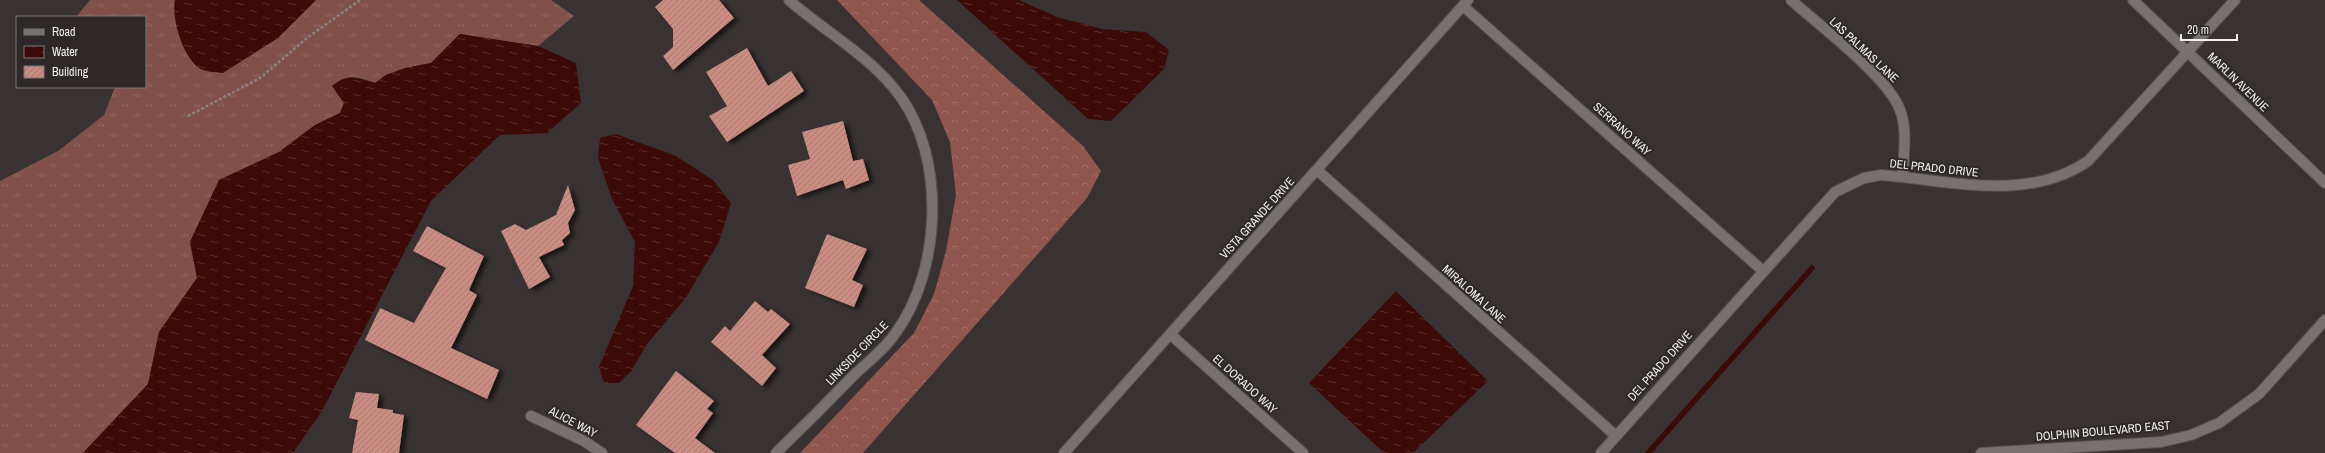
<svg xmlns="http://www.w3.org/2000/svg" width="2325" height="453" font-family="'Archivo Narrow',sans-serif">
  <defs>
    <pattern id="grass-tufts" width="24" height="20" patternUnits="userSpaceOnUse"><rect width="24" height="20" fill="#805049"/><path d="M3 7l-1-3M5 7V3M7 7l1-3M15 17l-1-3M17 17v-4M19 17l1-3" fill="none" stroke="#926a64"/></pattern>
    <pattern id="forest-crowns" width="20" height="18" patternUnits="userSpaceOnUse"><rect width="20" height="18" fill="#90564e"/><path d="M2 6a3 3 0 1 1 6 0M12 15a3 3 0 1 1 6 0" fill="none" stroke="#a06f68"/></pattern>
    <pattern id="water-ripples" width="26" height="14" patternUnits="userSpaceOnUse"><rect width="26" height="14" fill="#3d0b07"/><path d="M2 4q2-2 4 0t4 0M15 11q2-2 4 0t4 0" fill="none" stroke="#5a2f2b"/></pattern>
    <pattern id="building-hatch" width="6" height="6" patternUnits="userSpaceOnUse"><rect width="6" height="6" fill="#cb8c82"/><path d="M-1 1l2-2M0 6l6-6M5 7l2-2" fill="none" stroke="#a47871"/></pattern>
    <filter id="shadow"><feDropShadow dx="4.5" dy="2.5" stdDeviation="2" flood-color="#0009"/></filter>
  </defs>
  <rect width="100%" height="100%" fill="#383332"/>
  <!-- grass -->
  <path fill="url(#grass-tufts)" d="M90,0H551L574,16L538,46L460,34L431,63L405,68L386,75L375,83C357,77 348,73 332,86L344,103L340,113L315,125L279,152L219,180L190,242L197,278L159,332L148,384L83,453H0V181L58,151L104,115L115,87H145V17H76Z"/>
  <!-- forest -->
  <path fill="url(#forest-crowns)" d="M837,0H919L1083,146L1101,171L1087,198L863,453H800L914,333L934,294L946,251L956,195L950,142L932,100Z"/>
  <!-- water -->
  <path fill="url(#water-ripples)" d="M175,0H316L278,38L223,73C216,72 204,72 199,68C183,57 171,18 175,0Z
    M957,0H1019L1057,17L1103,29L1146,32L1169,50L1164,69L1111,121L1088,119Z
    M460,34L538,46L576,63L581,103L547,133L500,135L431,201L322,411L293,453H83L148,384L159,332L197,278L190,242L219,180L279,152L315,125L340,113L344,103L332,86C348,73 357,78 375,83L386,75L405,68L431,63Z
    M616,134L676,156L713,180L731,203L719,242L685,299L647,344L632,370L619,383H604L599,367L633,286L635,242L612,199L598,158L600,138Z
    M1396,291L1488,381L1413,453H1384L1309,383Z"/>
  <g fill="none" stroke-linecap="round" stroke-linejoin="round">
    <!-- stream -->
    <path stroke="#3d0b07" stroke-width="5.5" d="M1648,453L1812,268"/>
  </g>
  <!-- building -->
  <path fill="url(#building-hatch)" filter="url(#shadow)" d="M663,0H719L734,18L673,70L663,56L673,47V29L655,7Z
    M747,48L768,86L791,71L804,91L727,142L709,116L727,106L706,72Z
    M843,121L853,161L863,159L869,180L846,189L843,180L797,196L788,165L810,159L802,132Z
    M568,185L575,210L568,223L570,233L562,240L564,245L539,257L550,277L529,289L501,231L515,224L526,230L556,215Z
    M427,226L484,256L469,290L477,295L451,348L499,370L487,399L365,340L380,308L414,323L446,268L413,251Z
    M827,234L867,249L852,280L863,285L854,307L805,288Z
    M755,301L768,312L771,309L790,324L762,355L776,368L762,386L711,342L725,326L730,331Z
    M676,371L714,401L707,409L713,413L695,438L715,453H675L636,425Z
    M356,392L379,394L377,408L393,410V413L404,415L399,453H352L358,420L349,418Z"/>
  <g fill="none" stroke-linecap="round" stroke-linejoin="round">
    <defs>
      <path id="minor" d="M1791,0C1819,25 1889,78 1900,110C1908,130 1903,155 1903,177
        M2133,0L2325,183
        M1463,6L1763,271
        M1317,170L1616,436
        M1170,334L1303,453
        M531,416L584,441L602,453
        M776,453C803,427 829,401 855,374C870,360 886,348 897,331C941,269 946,159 900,96C871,56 825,32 789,0
        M1064,453L1468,0
        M1601,453L1835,192L1864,178L1881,175C1948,180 2028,203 2088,161L2235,0
        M1981,453L2161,442L2191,435L2219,423L2259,394L2325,320"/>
    </defs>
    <!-- minor casing -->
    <use href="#minor" stroke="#575251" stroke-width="12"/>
    <!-- path -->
    <path stroke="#878382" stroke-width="2.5" stroke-dasharray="3 2" stroke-linecap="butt" d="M188,116L260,78L307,38L360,0"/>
    <!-- minor -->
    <use href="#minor" stroke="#777170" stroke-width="10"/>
  </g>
  <g text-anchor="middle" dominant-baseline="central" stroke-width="4" stroke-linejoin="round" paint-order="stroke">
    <!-- street labels -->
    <g font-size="12" fill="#f3efef" stroke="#2e2928">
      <text transform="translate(1864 50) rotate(43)">LAS PALMAS LANE</text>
      <text transform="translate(2238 82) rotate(44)">MARLIN AVENUE</text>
      <text transform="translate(1622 129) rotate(42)">SERRANO WAY</text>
      <text transform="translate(1934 168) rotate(6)">DEL PRADO DRIVE</text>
      <text transform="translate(1257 218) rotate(-48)">VISTA GRANDE DRIVE</text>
      <text transform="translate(1474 294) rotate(42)">MIRALOMA LANE</text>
      <text transform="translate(857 353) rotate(-46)">LINKSIDE CIRCLE</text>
      <text transform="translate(1660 366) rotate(-48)">DEL PRADO DRIVE</text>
      <text transform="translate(1245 384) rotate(42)">EL DORADO WAY</text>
      <text transform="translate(573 422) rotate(28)">ALICE WAY</text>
      <text transform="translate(2103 431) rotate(-5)">DOLPHIN BOULEVARD EAST</text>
    </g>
  </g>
  <!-- legend -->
  <rect x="16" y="16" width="130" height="72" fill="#2e2928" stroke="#7d7878"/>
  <rect x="24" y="29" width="20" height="6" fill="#777170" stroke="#7d7878"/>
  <text x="52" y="36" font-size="12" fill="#f3efef">Road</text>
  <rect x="24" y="46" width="20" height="12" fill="url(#water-ripples)" stroke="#7d7878"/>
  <text x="52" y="56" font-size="12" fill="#f3efef">Water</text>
  <rect x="24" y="66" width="20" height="12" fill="url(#building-hatch)" stroke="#7d7878"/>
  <text x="52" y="76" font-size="12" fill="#f3efef">Building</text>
  <!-- scale -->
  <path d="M2181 34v6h56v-6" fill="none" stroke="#f3efef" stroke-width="2"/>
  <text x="2187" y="34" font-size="12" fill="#f3efef" stroke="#2e2928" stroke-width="3" paint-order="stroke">20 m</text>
</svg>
